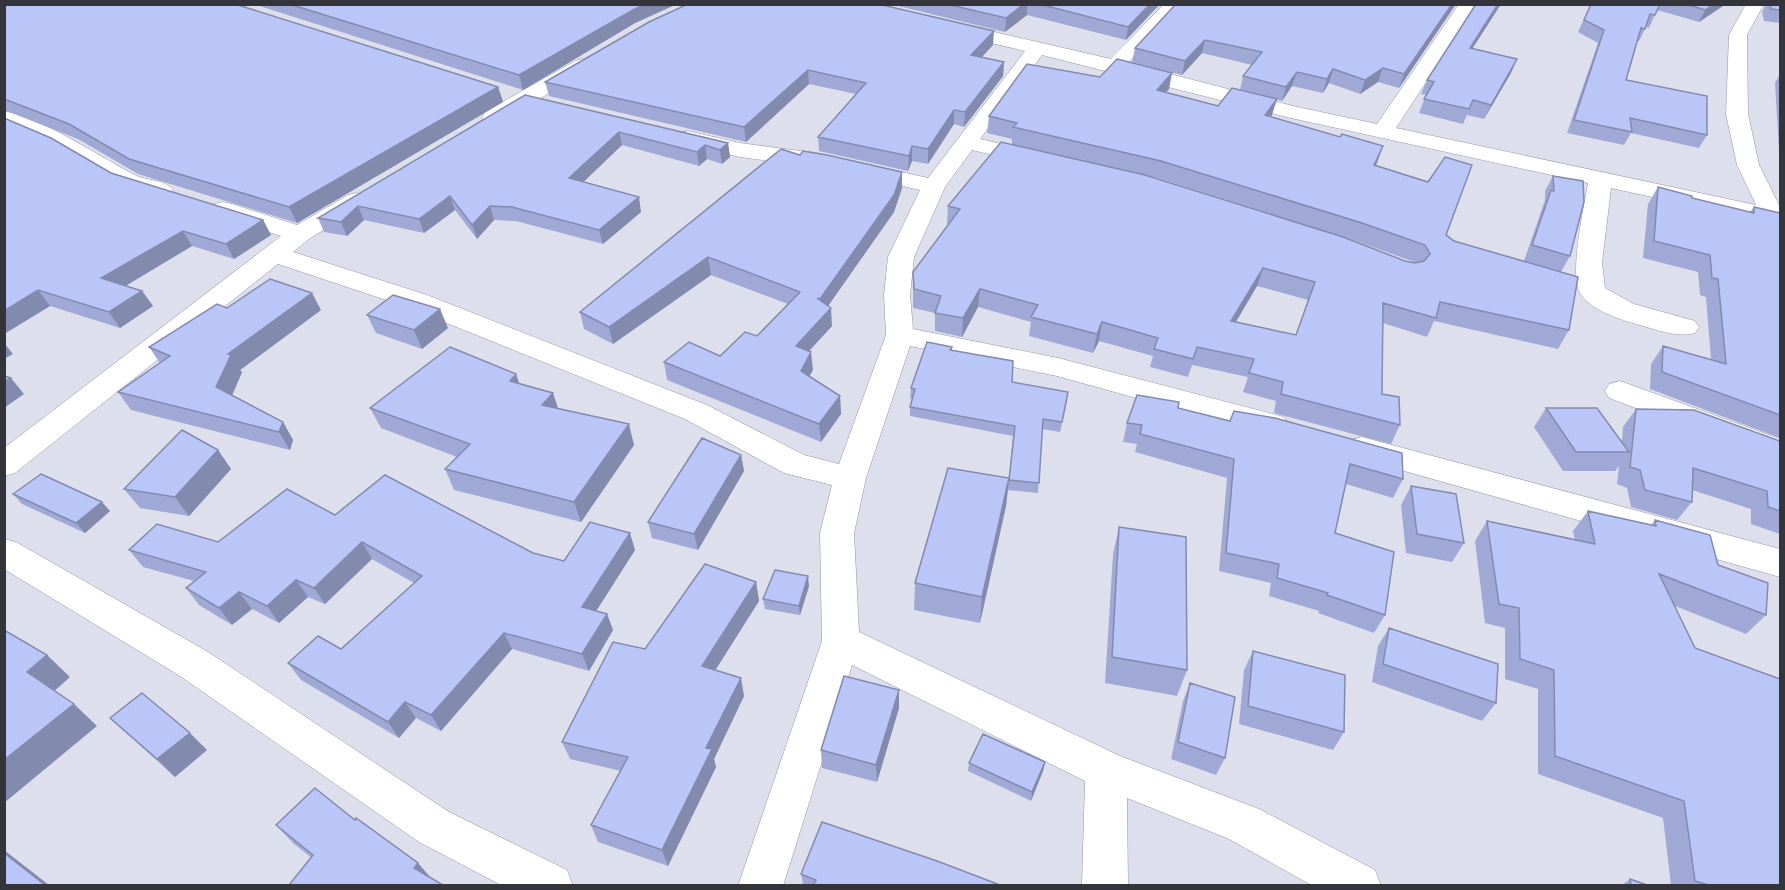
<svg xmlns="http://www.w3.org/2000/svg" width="1785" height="890" font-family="'Zilla Slab',serif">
  <rect width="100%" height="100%" fill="#dde0ec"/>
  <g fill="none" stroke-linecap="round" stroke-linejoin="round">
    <defs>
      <path id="minor" d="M1164,4H1183L1128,63L1293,106L1377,124L1459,4H1477L1396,128L1756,205L1737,165L1726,114L1729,35L1746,4H1764L1747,35L1748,114L1759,165L1780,207V225L1611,188L1602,263L1605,288L1634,304L1695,321L1699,327L1695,333C1677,338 1654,329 1636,324C1619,319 1590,310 1580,293C1569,274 1584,207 1588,183L1291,118L1042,55L980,139L1046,154L1049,159L1046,164L1038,166L972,150L945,187L914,257L910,295L913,329L1058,358L1284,417L1288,425L1284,433L1273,436L1057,376L910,346L866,478L854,533L859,632L1120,756L1259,809L1375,870L1381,886H1313L1229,839L1127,798L1128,886H1082L1085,781L852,665L783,886H738L822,641L820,533L832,485L784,473L685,419L407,307L278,264L15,473L4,476V448L281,236L214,214L211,209L214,204L223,202L232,204L297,225L348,195L356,193L364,195L368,200L364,205L309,239L293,252L427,295L707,405L804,455L839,464L886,335L884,295L888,257L920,190L854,175L851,170L854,165L862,163L928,178L1025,51L944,32L942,28L944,24L951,22L1111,59Z
        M582,59L589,61L592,65L589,69L501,122L493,123L485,122L482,117L485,112L575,61Z
        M4,111C51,122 92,153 135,175C146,181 165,179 173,190L169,195C136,203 89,164 60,150C42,141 23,133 4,125Z
        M688,131L740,143L816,153L824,155L827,160L824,165L816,167L740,157L680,143L677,138L680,133Z
        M1620,381L1780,439V462L1609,398L1605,391L1609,384Z
        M1362,437L1780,549V577L1351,456L1346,448L1351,440Z
        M4,539L16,542L208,652L449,812L567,870L573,886H503L419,842L180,676L4,569Z"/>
    </defs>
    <!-- minor casing -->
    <use href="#minor" stroke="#9295a0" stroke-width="1"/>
    <!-- minor -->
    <use href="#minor" fill="#fff" fill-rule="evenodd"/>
  </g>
  <!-- wall -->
  <path fill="#a0a9d5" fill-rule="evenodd" d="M4,4L498,87L503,102L297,223L138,174L78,139L4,110Z
    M253,4H677L635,23L523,90Z
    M890,4H1160L1126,40L1027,15L1005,32Z
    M1456,4L1399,88L1378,82L1360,94L1329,83L1323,93L1292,86L1282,101L1276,99L1271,117L1376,166L1454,241L1569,330L1558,349L1434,321L1427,337L1383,323L1382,394L1400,425L1391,444L1274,413L1276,401L1243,392L1248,377L1192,365L1188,377L1150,367L1153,356L1099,341L1093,353L1029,336L1031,322L978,307L962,337L935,331V313L913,308V272L948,224H947L948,206L1012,144V139L987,133L989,116L1169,89L1166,92L1218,106L1240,90L1243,76L1252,65L1202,53L1182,75L1132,62L1135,48ZM1145,175L1158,178L1356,241L1417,263L1405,261ZM1257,286L1308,300L1296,335L1236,322Z
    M1501,4L1473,48L1511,73L1484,119L1467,115L1463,124L1419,113L1426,95L1421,94L1427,80Z
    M1591,4H1726L1699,22L1657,10L1649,28L1646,27L1639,41H1637L1626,80L1707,135L1699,148L1631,133L1624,145L1567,133L1598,43L1578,32Z
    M1766,4H1780V23L1764,21L1762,12Z
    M993,45L981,57L1004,62L1003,76L964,127L954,124L928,164L912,161L908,171L819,151L818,137L856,94L809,84L746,142L549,96L545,82Z
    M1780,74V151H1779L1775,83Z
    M525,95L728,143L730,157L722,164L707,159L699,166L622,145L583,182L641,212L603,244L516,221L494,220L477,239L455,210L424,233L364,220L347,236L324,232L318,218Z
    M781,149L902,188L894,212L828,306L832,326L809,351L813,370L809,376L840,396L841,414L821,442L667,380L664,362L720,356L757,336L788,304L711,275L613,344L584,329L580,312Z
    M111,173L263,220L271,235L234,259L192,246L125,286L142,291L153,306L120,328L50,306L4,334Z
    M1553,176L1570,256L1561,272L1524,261L1543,206L1545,200V191Z
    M1658,187L1692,198L1750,212L1754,207L1780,213V438L1650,389L1651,364L1663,346L1711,359L1706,297L1700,295L1698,272L1643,258L1648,204Z
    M321,310L240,370L242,372L232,395L283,422L293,440L290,450L131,410L118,392L160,363L149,347Z
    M367,315L448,328L422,349L376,333Z
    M952,347V351L1012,382L1067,402L1060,432L1042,429L1038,493L1008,490L1006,506L980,623L914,610L915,583L1009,478L1013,436L910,416V407L912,398H910L911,388Z
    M516,374L519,383L558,408L634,445L581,522L454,490L445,469L457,457L381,428L370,408Z
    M1178,408L1403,479L1393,498L1346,484L1335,533L1385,615L1374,633L1318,613L1319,611L1269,596L1271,583L1219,571L1227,478L1135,452L1137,444L1123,442L1127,423Z
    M1546,408L1622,441L1623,427L1636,409L1780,441V534L1751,524V509L1692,490V502L1677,520L1631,507L1627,488L1617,484L1619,466L1615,471H1563L1534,427Z
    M218,450L231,469L189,516L140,508L124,489Z
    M741,455L744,471L698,550L652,538L648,522Z
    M1411,486L1464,543L1452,562L1406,553L1401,505Z
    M13,494L110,511L85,533L22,504Z
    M1588,511L1651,525L1655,520L1718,565L1766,615L1746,634L1675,606L1780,885H1671L1663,818L1538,774V689L1505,679V628L1485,623L1475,541L1487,521L1575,540L1573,531Z
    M335,515L533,553L564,561L635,550L596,611L607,614L613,630L589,671L512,649L441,731L416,718L399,738L301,680L288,663L341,649L414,583L372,559L325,604L308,597L279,623L252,609L232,625L199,605L186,588L194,581L143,567L129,550L218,542Z
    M1119,527L1187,670L1177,696L1105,683L1113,554Z
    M756,582L759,601L715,670L744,696L714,759L716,767L668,866L598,842L591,825L621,771L570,759L562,742L645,649Z
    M809,586L800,615L765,609L763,599Z
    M1389,628L1496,703L1482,721L1372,682L1378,646Z
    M1253,651L1344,732L1333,750L1239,724L1244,670Z
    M1190,683L1225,758L1216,775L1171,759L1183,701Z
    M899,690V708L877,782L822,768L821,750Z
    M110,718L207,750L175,777Z
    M1045,762L1043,771L1031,801L968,771L969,763Z
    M355,820L418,863L431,878L312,858L294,844L276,825Z
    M801,874L1000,885H803Z
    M1630,879L1647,885H1622Z"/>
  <!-- shaded-wall -->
  <path fill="#828aae" d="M645,4H677L635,23L523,90L519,75L633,10Z
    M1024,4H1027V15L1005,32L1006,18Z
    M1150,4H1160L1126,40L1128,27Z
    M1452,4H1456L1399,88L1404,74Z
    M1498,4H1501L1464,61L1470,48Z
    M1714,4H1726L1699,22L1705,10Z
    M994,31L993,45L971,69V55Z
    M1205,40L1202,53L1182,75L1185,61Z
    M1517,59L1511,73L1484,119L1491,105Z
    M1004,62L1003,76L964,127L965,112Z
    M1383,68L1378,82L1360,94L1365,80Z
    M1333,69L1329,83L1323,93L1327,79Z
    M808,70L809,84L746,142L744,127Z
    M1297,72L1292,86L1282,101L1286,87Z
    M1172,73L1169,89L1153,106L1157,90Z
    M498,87L503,102L297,223L289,207Z
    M1277,99L1272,115L1261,132L1265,115Z
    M954,110V124L928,164V149Z
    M619,132L622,145L573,192L569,178Z
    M728,143L730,157L722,164L720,150Z
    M705,145L707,159L699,166L697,152Z
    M912,146V161L908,171L909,156Z
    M1383,146L1377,163L1367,182L1374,165Z
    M902,172V188L894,212L821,316L820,299Z
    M450,196L455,210L424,233L419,219Z
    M639,197L641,212L603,244L599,230Z
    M358,206L364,220L347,236L341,222Z
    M490,206L494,220L477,239L472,225Z
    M263,220L271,235L234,259L226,244Z
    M183,231L192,246L112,294L101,278Z
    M708,257L711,275L613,344L609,327Z
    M1263,268L1257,286L1225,340L1231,321Z
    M980,289L978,307L962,337L963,318Z
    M38,290L50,306L4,334V311Z
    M142,291L153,306L120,328L109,312Z
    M312,293L321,310L240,370L242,372L228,405L216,387L228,354Z
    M831,308L832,326L797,364L796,346Z
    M440,309L448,328L422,349L414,330Z
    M1102,322L1099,341L1093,353L1097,334Z
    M4,343L13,354L4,359Z
    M811,352L813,370L802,389L801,371Z
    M516,374L523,395L510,381Z
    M11,378L24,394L4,408V382Z
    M553,393L560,414L542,405Z
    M840,396L841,414L821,442L819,424Z
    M283,422L293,440L290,450L279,432Z
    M629,424L634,445L581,522L574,502Z
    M218,450L231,469L189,516L175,497Z
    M741,455L744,471L698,550L694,534Z
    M1009,478L1006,506L980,623L982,597Z
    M102,502L110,511L85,533L76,523Z
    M630,533L635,550L588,624L582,607Z
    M362,542L372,559L325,604L314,588Z
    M808,576L809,586L800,615L799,606Z
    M296,580L308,597L279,623L267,606Z
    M756,582L759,601L706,685L702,666Z
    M239,592L252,609L232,625L219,608Z
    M607,614L613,630L589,671L582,654Z
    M504,633L512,649L441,731L431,715Z
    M47,655L70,677L51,694L27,672Z
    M741,678L744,696L714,759L716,767L668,866L662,850L706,748Z
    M899,690V708L877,782L876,765Z
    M405,702L416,718L399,738L388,722Z
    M74,704L97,726L4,803V760Z
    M190,733L207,750L175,777L157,759Z
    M1045,762L1043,771L1031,801L1032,792Z
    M4,850L49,885H45L4,853Z
    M418,863L433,881L414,868Z"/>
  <!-- building -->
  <path fill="#bac5f8" stroke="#828aae" stroke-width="1.5" fill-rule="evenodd" d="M4,4H235L498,87L289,207L129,159L69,124L4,99Z
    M289,4H645L633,10L519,75Z
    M688,4H878L994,31L971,55L1004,62L965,112L954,110L928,149L912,146L909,156L818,137L866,83L808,70L744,127L545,82L649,22Z
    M946,4H1024L1006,18Z
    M1039,4H1150L1128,27Z
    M1176,4H1452L1404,74L1383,68L1365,80L1333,69L1327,79L1297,72L1286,87L1243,76L1262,52L1205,40L1185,61L1135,48Z
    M1476,4H1498L1470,48L1517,59L1491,105L1473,100L1469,109L1424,99L1434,82L1427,80Z
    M1591,4H1660L1655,15L1650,14L1645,29L1641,28L1626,80L1707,96V135L1630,118L1632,132L1574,120L1604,30L1584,20Z
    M1685,4H1714L1705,10Z
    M1770,4H1780V10L1771,9Z
    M1117,59L1172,73L1157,90L1218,106L1232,88L1277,99L1265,115L1340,137L1342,134L1383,146L1374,165L1428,182L1445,157L1472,165L1446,235L1454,241L1578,277L1569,330L1440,302L1436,318L1383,303L1382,394L1399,397L1400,425L1281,394L1283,382L1249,373L1254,359L1197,347L1193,359L1154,349L1158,338L1102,322L1097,334L1031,317L1038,305L980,289L963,318L935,313L941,296L914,289L913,272L960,209L948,206L1001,142L1145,175L1343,237L1405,261L1415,263L1424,261L1430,254L1425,245L1362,223L1161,161L1013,127L1017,123L989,116L1027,64L1100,77ZM1263,268L1315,282L1296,335L1231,321Z
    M525,95L728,143L720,150L705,145L697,152L619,132L569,178L639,197L599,230L512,207L490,206L472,225L450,196L419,219L358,206L341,222L318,218Z
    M4,118L51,138L111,173L263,220L226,244L183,231L101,278L142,291L109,312L38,290L4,311Z
    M781,149L800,155L803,151L827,155L902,172L894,195L820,299L817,298L831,308L796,346L811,352L801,371L840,396L819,424L664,362L689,342L720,356L745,332L757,336L800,292L708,257L609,327L580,312Z
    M1553,176L1583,181L1584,202L1570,256L1532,245L1551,190L1554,191Z
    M1658,187L1692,196V198L1754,213V207L1780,213V415L1662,372L1663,346L1726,364L1718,279L1712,278L1710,255L1654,241Z
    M270,279L312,293L228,354L231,355L216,387L283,422L279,432L118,392L170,356L149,347L217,304L227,308Z
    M393,295L440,309L414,330L367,315Z
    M927,342L952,347L950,350L1013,361L1012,382L1068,392L1062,422L1043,419L1039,483L1009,480L1015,426L910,407L915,389L911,388Z
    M450,347L516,374L510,381L553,393L542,405L629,424L574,502L445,469L470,444L370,408Z
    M4,376L11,378L4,382Z
    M1137,395L1179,402L1178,408L1230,421L1234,411L1275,418L1402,453L1403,479L1350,464L1335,533L1394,552L1385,615L1327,595L1328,593L1277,578L1279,564L1226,553L1234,459L1140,434L1142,425L1127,423Z
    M1546,408H1597L1629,452H1576Z
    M1636,409L1694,410L1780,441V511L1768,507L1767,491L1693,468L1692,502L1645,490L1640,470L1630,467Z
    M182,430L218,450L175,497L124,489Z
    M702,438L741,455L694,534L648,522Z
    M948,468L1009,478L982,597L915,583Z
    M41,474L102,502L76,523L13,494Z
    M385,475L533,553L564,561L590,522L630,533L582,607L607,614L582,654L504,633L431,715L405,702L388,722L288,663L318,636L341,649L422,576L362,542L314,588L296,580L267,606L239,592L219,608L186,588L206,572L129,550L157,524L218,542L287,489L335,515Z
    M1411,486L1456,494L1464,543L1417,534Z
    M1588,511L1656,526L1655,520L1710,535L1718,565L1768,583L1766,615L1659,574L1695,648L1780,679V885H1709L1695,881L1684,801L1555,756L1554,670L1520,659L1519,608L1499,604L1487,521L1595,544Z
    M1119,527L1186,537L1187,670L1112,657Z
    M705,564L756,582L702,666L741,678L706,748L712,749L662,850L591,825L628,757L562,742L613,642L645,649Z
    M775,570L808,576L799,606L763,599Z
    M1389,628L1498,664L1496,703L1383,664Z
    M4,630L47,655L27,672L74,704L4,760Z
    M1253,651L1345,675L1344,732L1248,706Z
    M844,676L899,690L876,765L821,750Z
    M1190,683L1235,697L1225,758L1178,742Z
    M142,693L190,733L157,759L110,718Z
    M983,734L1045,762L1032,792L969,763Z
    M315,788L355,820L356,818L418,863L414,868L443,885H289L313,855L276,825Z
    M822,822L937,861L1000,885H813L816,880L801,874Z
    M4,853L45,885H4Z
    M1630,879L1647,885H1631Z"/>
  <!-- border -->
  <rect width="1785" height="890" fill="none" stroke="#34353a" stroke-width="12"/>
</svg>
